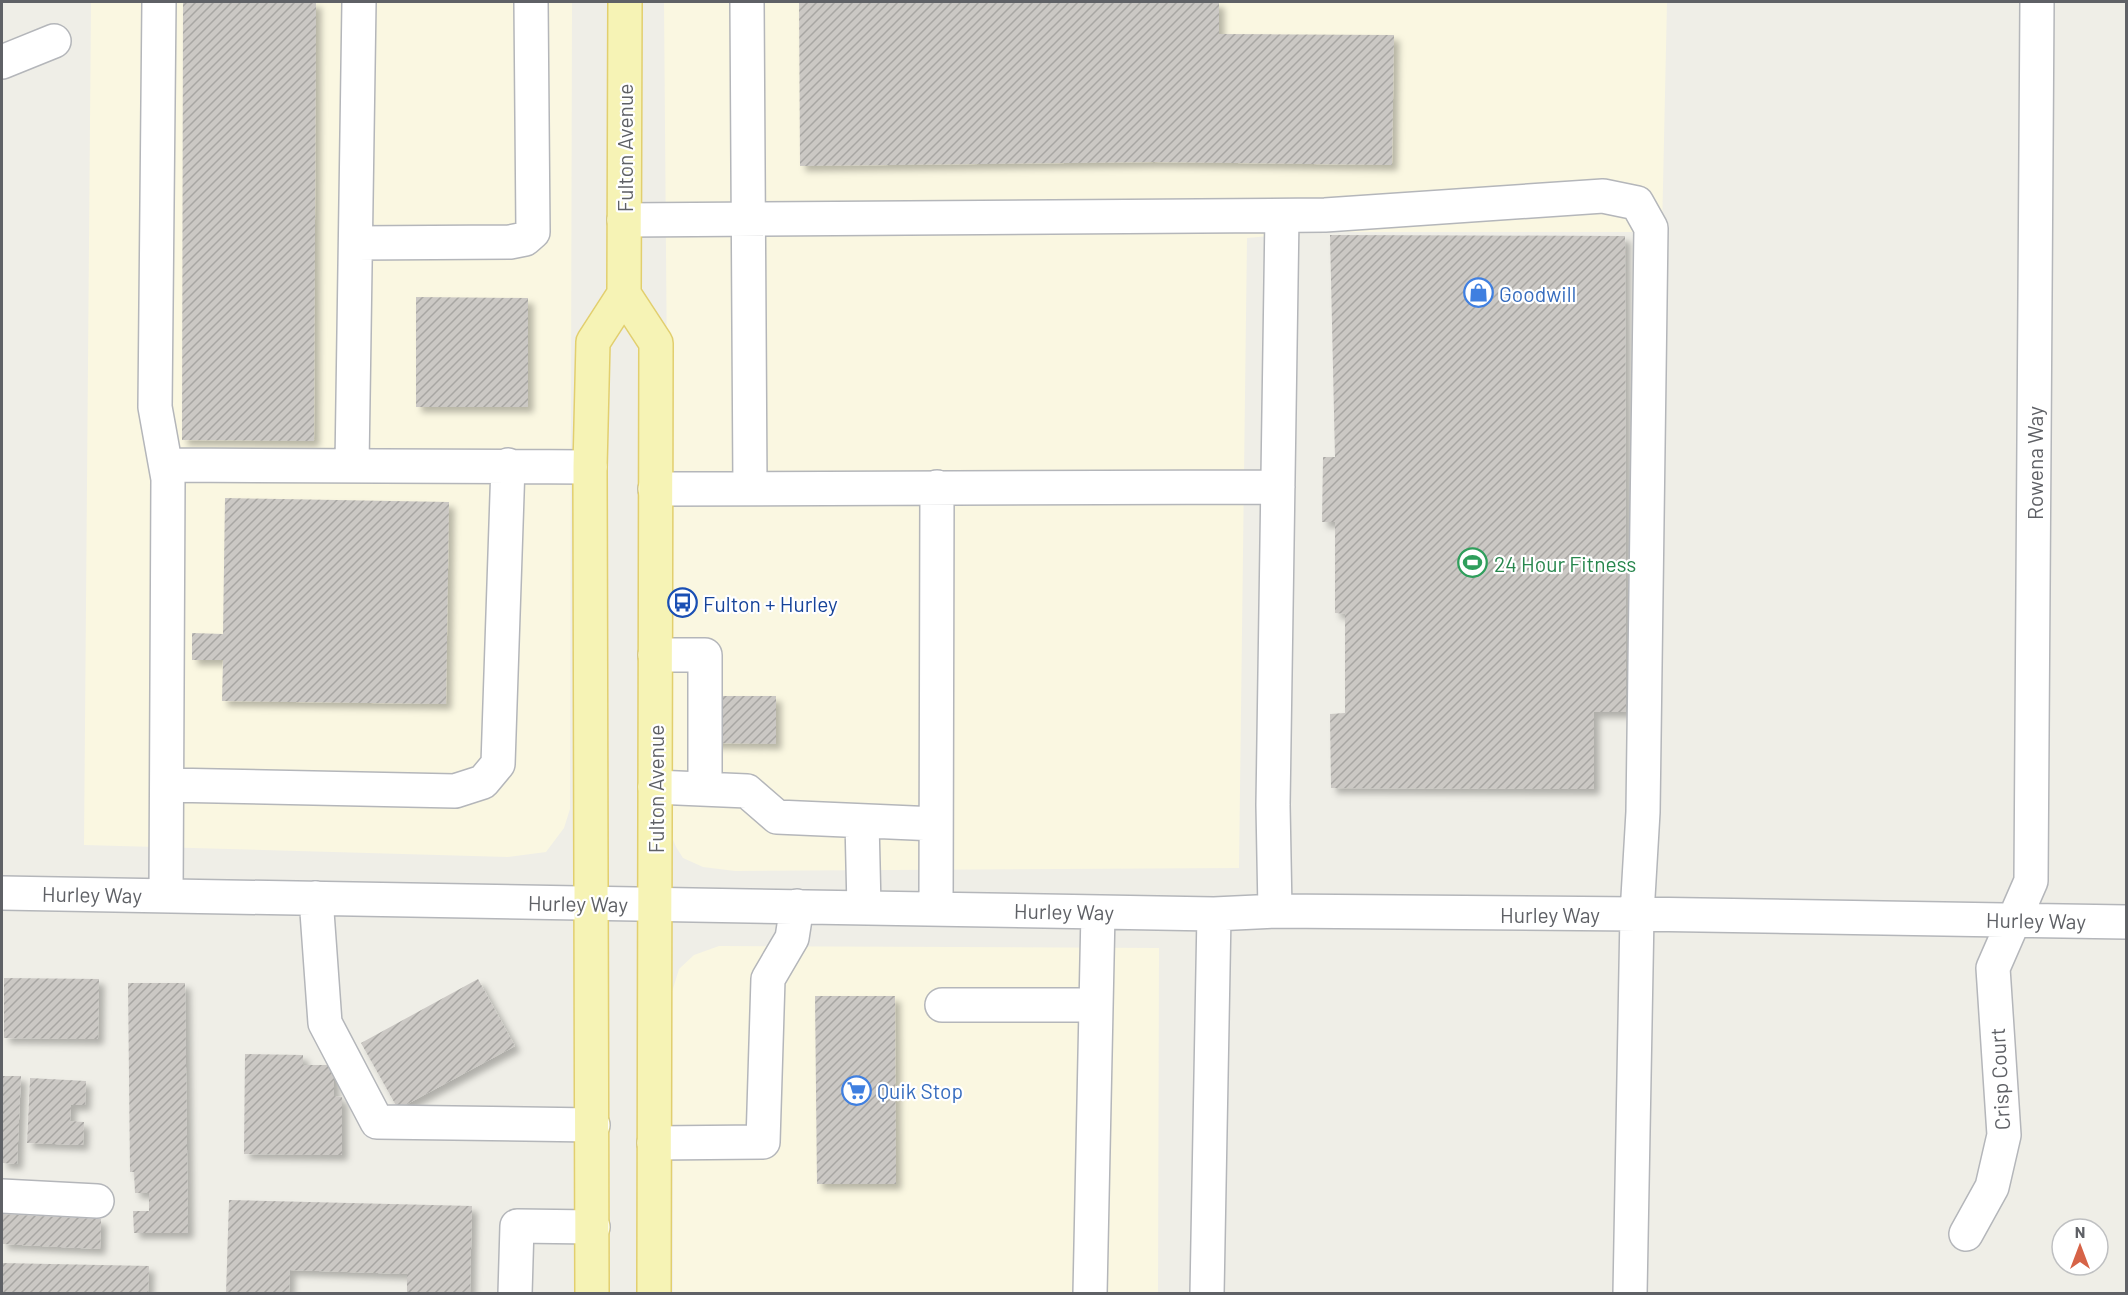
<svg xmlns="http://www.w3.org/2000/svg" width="2128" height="1295" font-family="Barlow,sans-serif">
  <defs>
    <pattern id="building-hatch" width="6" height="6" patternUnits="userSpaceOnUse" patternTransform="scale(1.5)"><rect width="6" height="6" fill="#cbc8c4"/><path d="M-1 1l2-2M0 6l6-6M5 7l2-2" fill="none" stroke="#a8a6a3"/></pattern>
    <filter id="shadow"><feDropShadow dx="5.5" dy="5.5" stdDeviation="3" flood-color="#0004"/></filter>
  </defs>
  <rect width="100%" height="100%" fill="#efeee7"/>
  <!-- commercial -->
  <path fill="#faf7e1" d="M91,2H572L570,809L564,828L546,852L508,857L84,845Z
    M664,2H1667L1662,232H1313L1247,238L1239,868L735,871L703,867L683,858L676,847L668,827L670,750Z
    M719,946L1159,948L1158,1293H673L672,992L679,969L694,955Z"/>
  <!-- building -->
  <path fill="url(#building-hatch)" filter="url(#shadow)" d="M183,2H316L314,441L182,440Z
    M799,2H1219V34L1394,35L1392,165L1154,162L800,166Z
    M1330,235L1625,236L1626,712H1594V789L1331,788L1330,714L1345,713V614L1335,613V522H1322L1323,457H1335Z
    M416,297L528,298V407H416Z
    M225,498L449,502L446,704L222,701L223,660H192V633L223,634Z
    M706,696H776V744L706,743Z
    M4,978L99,979L98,1039L4,1038Z
    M478,979L515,1046L398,1109L361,1043Z
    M128,983H185L188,1233H134L133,1211H149V1193H135L134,1172H130Z
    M815,996H895L896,1184H817Z
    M245,1054L303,1055V1065H334V1096L342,1097V1155L244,1154Z
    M2,1076H21L17,1164L2,1163Z
    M30,1078L86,1081L85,1105H71L70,1121L84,1122L83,1145L27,1143Z
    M229,1200L472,1206L470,1294H407V1274L290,1270L289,1294H226Z
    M2,1214L101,1219L100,1249L2,1244Z
    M2,1263L149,1266L148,1294H2Z"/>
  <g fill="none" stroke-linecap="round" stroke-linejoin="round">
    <defs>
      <path id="minor" d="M159,2L155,407L168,479L166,896
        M747,2L750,487
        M2,62L54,41
        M624,220L1325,215L1603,196L1637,203L1651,228L1643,812L1637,914L1630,1294
        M356,243L510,242L525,239L533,232L531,2
        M166,465L590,467
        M352,465L359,2
        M655,489L1278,487
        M655,655H705V789
        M167,785L455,791L483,782L498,764L508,465
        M655,787L747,791L777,817L936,824
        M862,821L864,908
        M2,893L1214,914L1275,911L1637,914L2126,922
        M316,898L325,1023L377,1122L593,1125
        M936,909L937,487
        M1275,911L1273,805L1282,216
        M942,1005H1096
        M654,1143L763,1142L768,979L792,938L797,906
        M2,1196L97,1201
        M1966,1234L1992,1187L2004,1135L1993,968L2031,881L2037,2
        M515,1294L517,1226L593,1227
        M1090,1294L1098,912
        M1207,1294L1214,914"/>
      <path id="major" d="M624,294L656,343L654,1294
        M592,1294L590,467L593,342L624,294L625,2"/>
    </defs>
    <!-- minor casing -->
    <use href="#minor" stroke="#b4b6ba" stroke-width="36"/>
    <!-- major casing -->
    <use href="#major" stroke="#e2cf6e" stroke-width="36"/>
    <!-- minor -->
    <use href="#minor" stroke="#fff" stroke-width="33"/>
    <!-- major -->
    <use href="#major" stroke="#f6f3b5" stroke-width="33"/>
  </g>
  <!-- icons -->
  <defs>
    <symbol id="shop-ring" viewBox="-11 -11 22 22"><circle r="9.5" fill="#fff" stroke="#3f7fe0" stroke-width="1.5"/><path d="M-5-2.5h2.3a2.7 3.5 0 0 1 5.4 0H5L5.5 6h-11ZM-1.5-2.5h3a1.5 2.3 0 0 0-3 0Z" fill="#3f7fe0"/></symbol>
    <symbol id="stadium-ring" viewBox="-11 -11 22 22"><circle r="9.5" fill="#fff" stroke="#2e9e5b" stroke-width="1.5"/><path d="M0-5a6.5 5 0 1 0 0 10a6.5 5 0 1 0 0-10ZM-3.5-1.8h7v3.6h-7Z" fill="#2e9e5b"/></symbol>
    <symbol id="bus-ring" viewBox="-11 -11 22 22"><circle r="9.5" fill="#fff" stroke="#1a4fb4" stroke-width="1.5"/><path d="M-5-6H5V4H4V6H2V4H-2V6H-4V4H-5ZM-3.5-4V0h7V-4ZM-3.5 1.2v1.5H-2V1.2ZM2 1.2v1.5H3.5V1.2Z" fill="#1a4fb4"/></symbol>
    <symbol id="supermarket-ring" viewBox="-11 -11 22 22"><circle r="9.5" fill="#fff" stroke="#3f7fe0" stroke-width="1.5"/><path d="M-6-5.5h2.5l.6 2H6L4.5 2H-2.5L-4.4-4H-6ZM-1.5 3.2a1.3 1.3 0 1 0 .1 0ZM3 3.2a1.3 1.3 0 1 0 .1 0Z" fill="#3f7fe0"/></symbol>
  </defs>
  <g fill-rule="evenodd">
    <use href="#shop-ring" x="1462" y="276" width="33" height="33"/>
    <use href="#stadium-ring" x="1456" y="546" width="33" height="33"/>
    <use href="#bus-ring" x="666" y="586" width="33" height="33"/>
    <use href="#supermarket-ring" x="840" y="1074" width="33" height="33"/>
  </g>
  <g text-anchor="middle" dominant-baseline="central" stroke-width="4.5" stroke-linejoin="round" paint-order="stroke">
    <!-- street labels -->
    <g font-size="21" fill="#5f6166" stroke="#fff">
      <text transform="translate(624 148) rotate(-90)">Fulton Avenue</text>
      <text transform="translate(2034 463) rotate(-90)">Rowena Way</text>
      <text transform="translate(655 789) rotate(-90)">Fulton Avenue</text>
      <text transform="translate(92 894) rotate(1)">Hurley Way</text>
      <text transform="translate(578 903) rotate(1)">Hurley Way</text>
      <text transform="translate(1064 911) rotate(1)">Hurley Way</text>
      <text x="1550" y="914">Hurley Way</text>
      <text transform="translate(2036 920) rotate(1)">Hurley Way</text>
      <text transform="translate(1999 1079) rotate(-93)">Crisp Court</text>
    </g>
    <!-- shop labels -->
    <g font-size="21" fill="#366cbe" stroke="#fff" text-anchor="start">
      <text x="1499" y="293">Goodwill</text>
      <text x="877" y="1090">Quik Stop</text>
    </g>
    <!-- leisure labels -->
    <g font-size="21" fill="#27864d" stroke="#fff" text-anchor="start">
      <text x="1494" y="563">24 Hour Fitness</text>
    </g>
    <!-- transit labels -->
    <g font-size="21" fill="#164399" stroke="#fff" text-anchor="start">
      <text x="703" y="603">Fulton + Hurley</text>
    </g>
  </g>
  <!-- border -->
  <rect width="2128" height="1295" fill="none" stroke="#5f6166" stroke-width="6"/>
  <!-- north arrow -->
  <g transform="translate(2080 1247)"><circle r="28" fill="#ffffff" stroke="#bfc0c2" stroke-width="1.5"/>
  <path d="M0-4.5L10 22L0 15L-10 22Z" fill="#d66347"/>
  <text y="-9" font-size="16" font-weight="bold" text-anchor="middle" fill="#5f6166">N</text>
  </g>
</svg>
